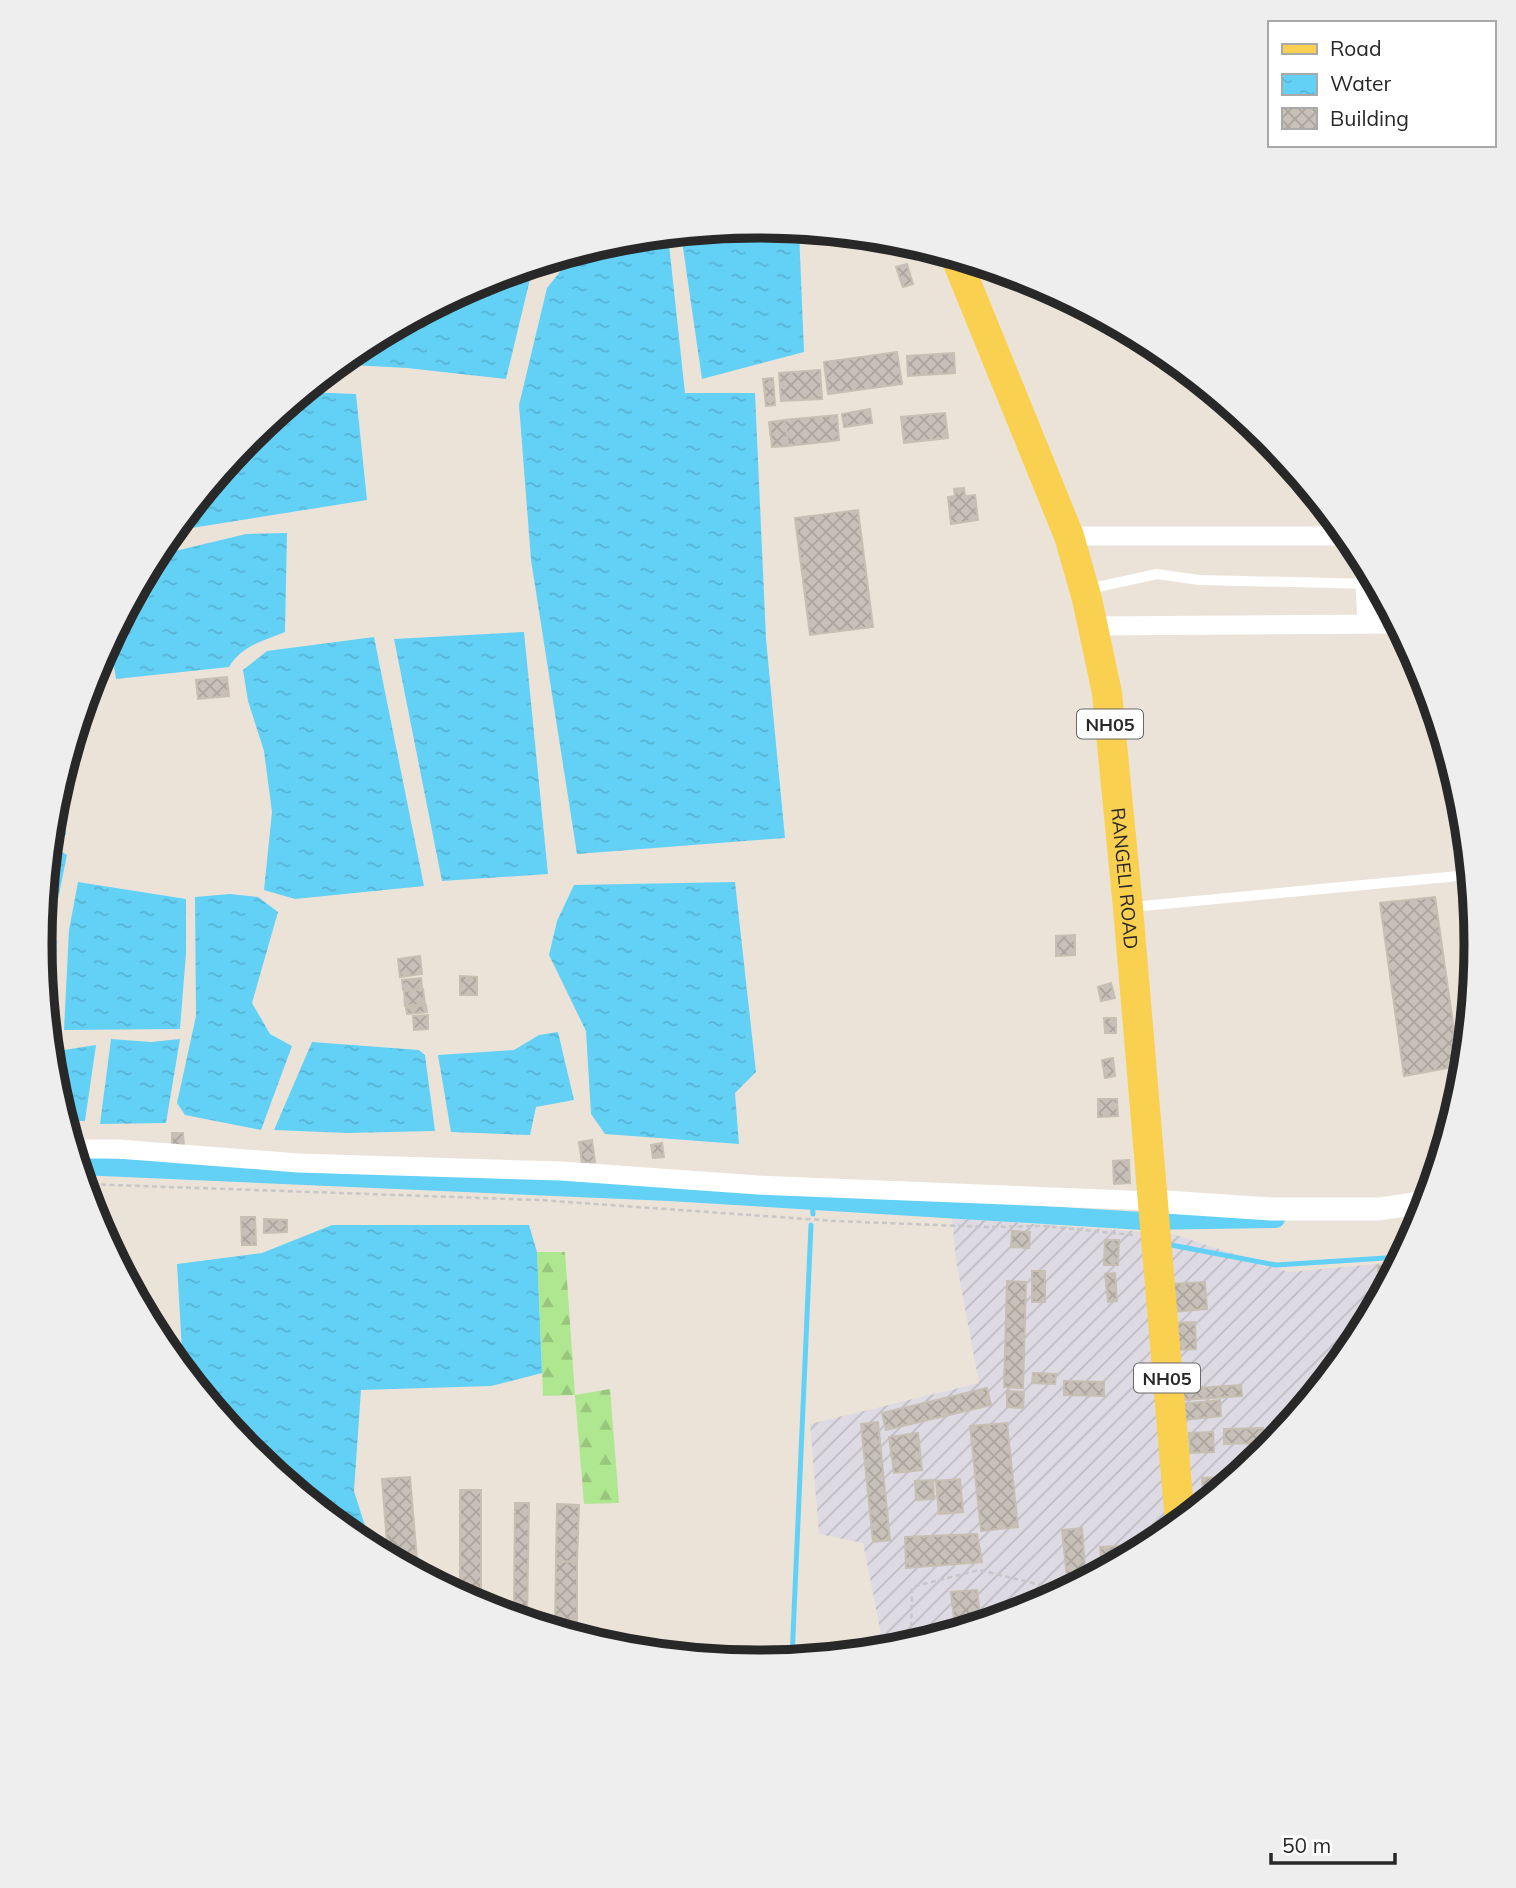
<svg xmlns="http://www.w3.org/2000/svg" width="1516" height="1888" font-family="Mulish,sans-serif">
  <defs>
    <pattern id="industrial-furrows" width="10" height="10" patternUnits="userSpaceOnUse" patternTransform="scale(1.75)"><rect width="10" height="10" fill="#dddae3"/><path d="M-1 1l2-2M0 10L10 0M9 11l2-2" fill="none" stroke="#bebbc3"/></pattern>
    <pattern id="forest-firs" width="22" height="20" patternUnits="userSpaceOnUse" patternTransform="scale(1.75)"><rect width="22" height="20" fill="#afe790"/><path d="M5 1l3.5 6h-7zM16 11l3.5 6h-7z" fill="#97c67c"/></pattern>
    <pattern id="water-ripples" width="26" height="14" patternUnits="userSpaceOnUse" patternTransform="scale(1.75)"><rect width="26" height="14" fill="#63d1f6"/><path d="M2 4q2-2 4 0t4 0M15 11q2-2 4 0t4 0" fill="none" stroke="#56b3d3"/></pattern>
    <pattern id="building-cross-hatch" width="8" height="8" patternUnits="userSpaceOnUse" patternTransform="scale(1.75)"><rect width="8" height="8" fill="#c7c0b8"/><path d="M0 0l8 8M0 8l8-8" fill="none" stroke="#aba59e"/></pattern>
  </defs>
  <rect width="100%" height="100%" fill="#ece3d8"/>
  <!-- industrial -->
  <path fill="url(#industrial-furrows)" d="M952,1218L1173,1234L1289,1272L1398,1262L1355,1343L1265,1452L1156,1541L1032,1607L898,1648L884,1649L863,1543L819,1534L810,1424L979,1383L956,1260Z"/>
  <!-- forest -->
  <path fill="url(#forest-firs)" d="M537,1252H565L575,1395L610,1389L619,1503L584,1504L575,1395L543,1396Z"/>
  <!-- water -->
  <path fill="url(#water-ripples)" d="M758,226L799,230L804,352L702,379L681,234Z
    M668,235L685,393H755L766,639L785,838L577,854L531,560L519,405L547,288L575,253L618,240Z
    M531,275L506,379L407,368L351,365L346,358L360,347L484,281Z
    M305,392L356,394L367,500L173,531L251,436Z
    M287,533L285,632C262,641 242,646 229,667L116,679L110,641L158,551L171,552L246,534Z
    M524,632L548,874L442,881L394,639Z
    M374,637L424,886L295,899L264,890L272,812L264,751L248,701L243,670L267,651Z
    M63,775L66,835H51L54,804Z
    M50,847H54L67,855L54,919L43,921Z
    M78,882L186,899V953L180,1029L64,1030L69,930Z
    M735,882L756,1072L735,1093L739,1144L605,1134L591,1114L586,1031L549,955L557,921L574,885Z
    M230,894L258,897L278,912L252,1003L270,1034L292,1046L261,1130L185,1115L177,1103L196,1016L195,897Z
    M51,936L57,941L54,1040H50L40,944L41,937Z
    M558,1032L574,1100L536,1107L530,1135L451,1132L438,1055L514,1050L539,1035Z
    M111,1039L151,1042L180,1039L166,1123L100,1124Z
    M312,1042L419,1050L425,1055L435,1131L347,1133L274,1130Z
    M96,1045L85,1121H65L54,1084L51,1052Z
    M332,1225H529L537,1252L542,1373L491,1386L361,1390L354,1491L372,1548L359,1541L250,1451L183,1369L177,1264L262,1253Z"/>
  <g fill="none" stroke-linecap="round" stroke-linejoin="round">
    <!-- stream -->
    <path stroke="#63d1f6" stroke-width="5" d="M812,1201L813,1214
      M1166,1244L1276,1265L1401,1257
      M792,1658L811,1225"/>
    <!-- canal -->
    <path stroke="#63d1f6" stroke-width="18" d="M79,1166L669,1192L1142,1221L1276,1219"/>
  </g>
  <!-- building -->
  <path fill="url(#building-cross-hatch)" stroke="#c7bfb2" stroke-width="2" d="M907,264L913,284L903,287L896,267Z
    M897,352L902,384L828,394L824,362Z
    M954,353L955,373L908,376L907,356Z
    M820,370L822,399L781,401L779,373Z
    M773,378L775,405L766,406L763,379Z
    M870,409L872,423L844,427L842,414Z
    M945,413L948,438L904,443L901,417Z
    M837,415L839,440L788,446L785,420Z
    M785,420L788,446L772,447L769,422Z
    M964,488L965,496L975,495L978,520L951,524L948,497L955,496L954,489Z
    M858,510L873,627L810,635L795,518Z
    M227,677L229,696L198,699L196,680Z
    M1435,897L1459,1066L1404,1076L1380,903Z
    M1075,935V955L1056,956V936Z
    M420,956L422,974L400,977L398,959Z
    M460,976L477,977V995H460Z
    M421,978L422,988L403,990L402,980Z
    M1111,983L1115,998L1101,1001L1098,987Z
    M423,989L425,1004L405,1006L404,991Z
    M426,1005L427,1012L407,1014L406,1008Z
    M428,1015V1029L414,1030L413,1016Z
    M1104,1018H1116V1033H1105Z
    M1113,1058L1115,1076L1105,1078L1102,1060Z
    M1098,1099H1117L1118,1116L1098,1117Z
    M172,1133H183L184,1147L172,1148Z
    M592,1140L595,1162L582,1163L579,1142Z
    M662,1143L664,1157L653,1158L651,1145Z
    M1129,1160L1130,1183L1114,1184L1113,1161Z
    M241,1217H255L256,1245H242Z
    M264,1219L287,1220V1232L264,1233Z
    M1012,1231L1030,1232L1029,1248L1011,1247Z
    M1105,1240H1119L1118,1265H1104Z
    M1396,1265L1380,1296L1378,1266Z
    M1032,1271H1045V1302H1032Z
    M1115,1273L1117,1301L1108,1302L1105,1274Z
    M1007,1281L1026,1282L1023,1388L1004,1387Z
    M1205,1282L1207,1309L1173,1312L1171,1284Z
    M1195,1322L1196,1349L1176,1350L1175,1323Z
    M1033,1373L1056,1374L1055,1384L1032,1383Z
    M1064,1381L1104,1382V1396L1064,1395Z
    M1241,1385L1242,1396L1183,1400L1182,1389Z
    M987,1388L991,1405L886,1430L882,1413Z
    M1007,1391L1024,1392L1023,1408L1007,1407Z
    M1220,1400L1221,1416L1184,1420L1183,1404Z
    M878,1422L890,1540L873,1542L861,1424Z
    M1007,1423L1018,1527L981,1531L970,1426Z
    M1263,1428V1443L1224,1444V1429Z
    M1213,1432L1214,1452L1190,1453L1189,1433Z
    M918,1433L922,1470L894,1473L889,1437Z
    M1236,1476L1204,1502L1202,1478Z
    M410,1477L418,1572H417L388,1556L382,1479Z
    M960,1479L963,1512L939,1514L936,1481Z
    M933,1480L934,1499L916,1500L915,1481Z
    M460,1490H481V1606L460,1594Z
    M515,1503H529L527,1620L514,1616Z
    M557,1504L579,1505L577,1562L556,1561Z
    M1082,1528L1086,1579L1068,1588L1062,1530Z
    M977,1534L982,1562L906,1568L905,1537Z
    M1150,1544L1102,1570L1100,1547Z
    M556,1561L577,1562V1636L555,1629Z
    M977,1590L981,1623L955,1629L951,1592Z"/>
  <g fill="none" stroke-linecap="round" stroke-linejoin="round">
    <!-- path -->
    <path stroke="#c7c7c7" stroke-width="2.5" stroke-dasharray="5 3.5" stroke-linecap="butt" d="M84,1184L539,1200L835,1221L987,1227L1045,1226L1133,1235
      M911,1644L912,1587L979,1570L1045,1586L1056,1595"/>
    <!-- service -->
    <path stroke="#fff" stroke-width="10" d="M1088,589L1157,574L1199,580L1375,584
      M1132,907L1469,875"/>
    <!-- minor -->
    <path stroke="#fff" stroke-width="19" d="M1069,536H1347
      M1364,562L1367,624
      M1093,626L1397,624
      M74,1149H118L298,1163L561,1171L758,1185L1151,1201"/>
    <!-- tertiary -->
    <path stroke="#fff" stroke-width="23" d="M1151,1201L1271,1209H1379L1426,1202"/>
    <!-- primary -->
    <path stroke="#fad050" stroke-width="30" id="s1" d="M956,258L1069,536L1087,599L1107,693L1128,908L1180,1522"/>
  </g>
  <g text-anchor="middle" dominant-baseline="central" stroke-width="5" stroke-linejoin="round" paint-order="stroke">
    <!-- shield labels -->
    <g fill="#fff" stroke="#686868" stroke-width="2">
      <rect x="1077" y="709.5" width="66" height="29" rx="5"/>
      <rect x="1134" y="1363.5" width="66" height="29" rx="5"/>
    </g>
    <g font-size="18" font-weight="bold" fill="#282828">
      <text x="1110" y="724">NH05</text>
      <text x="1167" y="1378">NH05</text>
    </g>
    <!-- street labels -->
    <g font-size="19" fill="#282828" stroke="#fff">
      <text stroke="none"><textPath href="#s1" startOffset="648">RANGELI ROAD</textPath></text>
    </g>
  </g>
  <!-- crop -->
  <path d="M0 0H1516V1888H0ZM52 944a706 706 0 1 1 1412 0a706 706 0 1 1-1412 0Z" fill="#eee" fill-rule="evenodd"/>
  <path fill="none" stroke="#282828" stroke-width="9" d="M52 944a706 706 0 1 1 1412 0a706 706 0 1 1-1412 0Z"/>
  <!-- legend -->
  <rect x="1268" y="21" width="228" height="126" fill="#ffffff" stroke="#a9a9a9" stroke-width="2"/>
  <rect x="1282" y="44" width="35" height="10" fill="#fad050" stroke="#a9a9a9" stroke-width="2"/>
  <text x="1330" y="56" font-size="21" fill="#282828">Road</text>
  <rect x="1282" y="74" width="35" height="21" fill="url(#water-ripples)" stroke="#a9a9a9" stroke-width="2"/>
  <text x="1330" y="91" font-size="21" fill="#282828">Water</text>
  <rect x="1282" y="108" width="35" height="21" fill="url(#building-cross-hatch)" stroke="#a9a9a9" stroke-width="2"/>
  <text x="1330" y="126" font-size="21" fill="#282828">Building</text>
  <!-- scale -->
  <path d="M1271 1853v10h124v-10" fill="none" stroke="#282828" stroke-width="3.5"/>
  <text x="1282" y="1853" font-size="21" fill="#282828" stroke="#ffffff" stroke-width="5" paint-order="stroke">50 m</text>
</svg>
